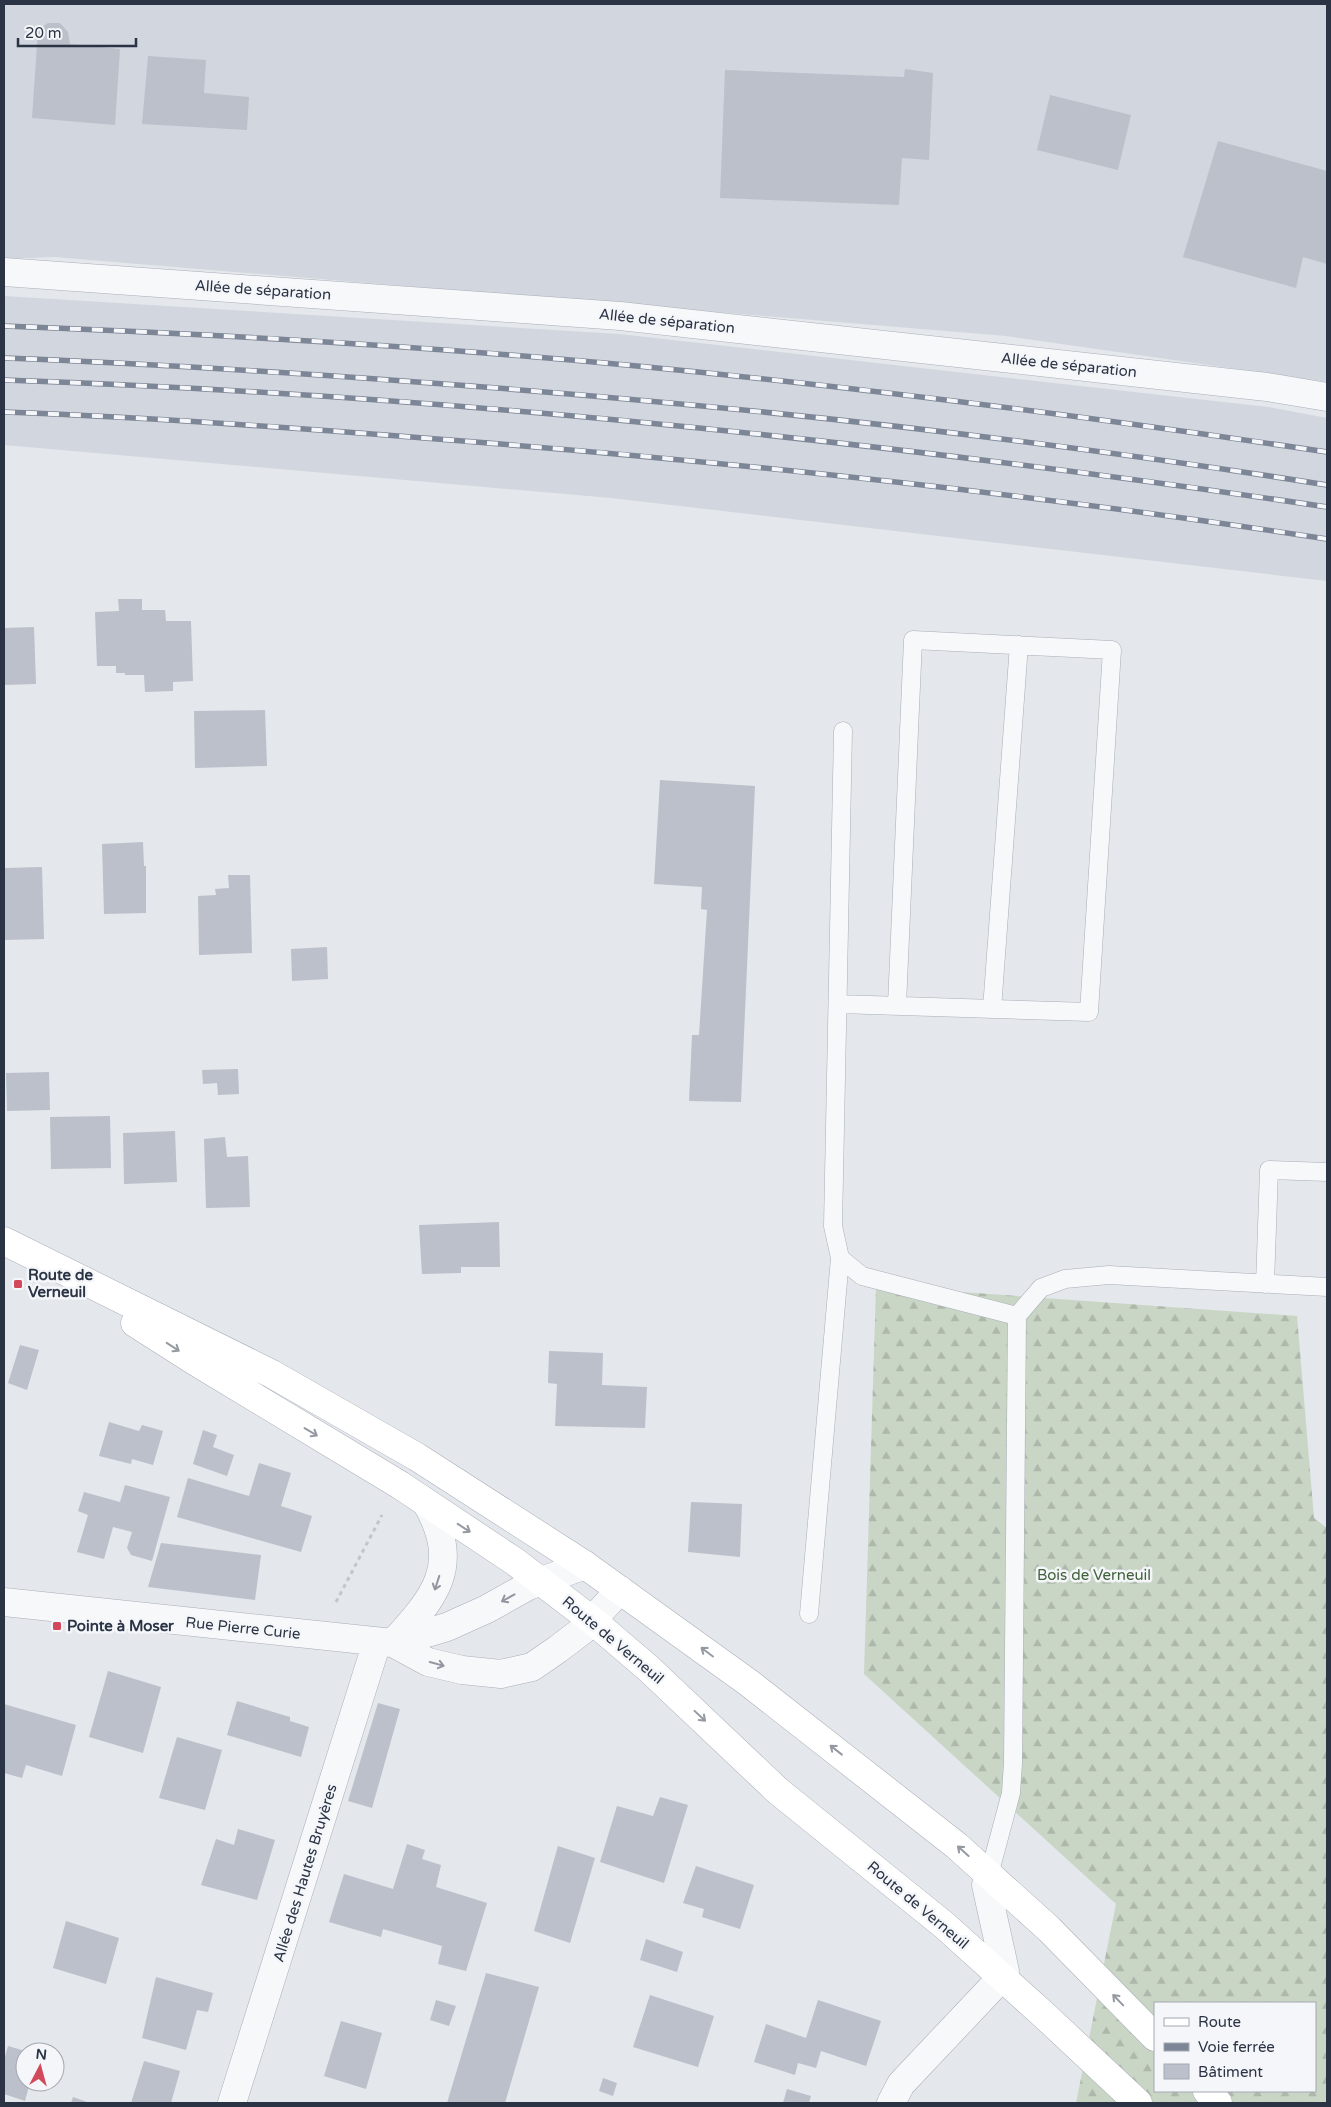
<svg xmlns="http://www.w3.org/2000/svg" width="1331" height="2107" font-family="'Varela Round',sans-serif">
  <defs>
    <pattern id="forest-firs" width="22" height="20" patternUnits="userSpaceOnUse" patternTransform="scale(1.25)"><rect width="22" height="20" fill="#c9d6c5"/><path d="M5 1l3.5 6h-7zM16 11l3.5 6h-7z" fill="#adb8ab"/></pattern>
  </defs>
  <rect width="100%" height="100%" fill="#e4e7ec"/>
  <!-- built -->
  <path fill="#d2d6de" d="M4,4H1327V382L1006,336L54,257L4,259Z
    M4,296L619,334L1268,407L1327,418V581L611,498L4,445Z"/>
  <!-- forest -->
  <path fill="url(#forest-firs)" fill-rule="evenodd" d="M876,1286L1297,1316L1314,1518L1327,1528V2103H1076L1116,1904L864,1674ZM1155,2003H1315V2091H1155Z"/>
  <!-- building -->
  <path fill="#bbc0ca" d="M48,23H60L68,32L70,44L120,49L115,125L32,118L38,30Z
    M148,56L206,60L204,93L249,97L247,130L142,124Z
    M905,69L933,73L929,160L902,158L899,205L720,198L725,70L904,77Z
    M1050,95L1131,115L1118,170L1037,150Z
    M1218,141L1327,171V264L1303,257L1296,288L1183,257Z
    M118,599H142V610H165L166,621H191L193,681L173,682V691L145,692L144,675H125V673H116V666H97L95,612L119,611Z
    M34,627L36,684L4,685V628Z
    M265,710L267,766L195,768L194,711Z
    M660,780L755,786L741,1102L689,1101L692,1035H699L707,910L701,909L702,887L654,884Z
    M143,842L144,866H146V913L104,914L102,844Z
    M42,867L44,939L4,940V868Z
    M228,875H250L252,953L199,955L198,896L216,895L215,889L229,888Z
    M327,947L328,979L292,981L291,949Z
    M238,1069L239,1094L218,1095L217,1083L203,1084L202,1070Z
    M49,1072L50,1110L7,1111L6,1073Z
    M110,1116L111,1168L51,1169L50,1117Z
    M175,1131L177,1182L124,1184L123,1133Z
    M225,1137L227,1157L248,1156L250,1207L206,1208L204,1139Z
    M499,1222L500,1267H461V1273L422,1274L419,1225Z
    M20,1345L39,1350L27,1390L8,1383Z
    M549,1351L603,1353L602,1385L647,1387L645,1428L555,1426L557,1384L548,1383Z
    M109,1422L139,1431L142,1425L163,1431L153,1465L132,1459L131,1464L99,1456Z
    M203,1430L217,1435L213,1447L234,1455L227,1476L193,1464Z
    M259,1463L291,1473L281,1506L312,1516L301,1552L177,1517L188,1478L249,1496Z
    M125,1485L170,1497L152,1561L131,1555L127,1548L132,1532L113,1527L104,1559L77,1552L88,1515L78,1511L84,1492L120,1502Z
    M691,1502L742,1504L740,1557L688,1552Z
    M161,1543L261,1555L255,1600L148,1587Z
    M108,1671L161,1687L143,1753L89,1737Z
    M237,1701L290,1717V1721L309,1727L301,1757L227,1735Z
    M378,1703L400,1709L372,1808L348,1801Z
    M4,1704L76,1725L62,1776L26,1765L22,1778L4,1773Z
    M177,1737L222,1750L205,1810L159,1798Z
    M660,1797L688,1805L664,1883L600,1862L617,1806L653,1816Z
    M238,1829L275,1840L257,1900L201,1885L216,1839L234,1845Z
    M407,1844L425,1850L422,1859L441,1865L436,1887L487,1903L466,1971L438,1964L442,1946L383,1929L381,1937L329,1922L344,1874L393,1889Z
    M558,1846L595,1858L570,1943L534,1931Z
    M696,1866L754,1885L740,1929L702,1917L704,1909L683,1903Z
    M66,1921L119,1938L106,1984L53,1968Z
    M646,1939L683,1952L677,1972L640,1960Z
    M486,1973L539,1987L505,2103H447Z
    M156,1977L213,1993L208,2012L197,2010L186,2050L142,2038Z
    M650,1995L714,2016L698,2067L633,2047Z
    M436,2000L456,2006L449,2026L430,2020Z
    M818,2000L881,2021L866,2066L821,2051L816,2068L798,2063L795,2075L754,2062L766,2024L806,2038Z
    M341,2021L382,2033L366,2089L324,2076Z
    M8,2046L25,2051V2082H30L25,2101L4,2094V2060Z
    M144,2061L180,2071L171,2103H131Z
    M603,2078L617,2083L613,2096L599,2091Z
    M787,2089L811,2096L809,2103H783Z
    M73,2097L90,2103H71Z"/>
  <g fill="none" stroke-linecap="round" stroke-linejoin="round">
    <defs>
      <path id="service" d="M843,731L833,1226L840,1258L862,1276L1017,1316
        M838,1004L1089,1012L1112,650L913,640L897,1005
        M992,1009L1019,645
        M1265,1284L1269,1170L1327,1172
        M809,1614L840,1258
        M989,1875L1011,1793L1013,1763L1017,1316L1041,1288L1065,1279L1109,1275L1327,1287"/>
      <path id="minor" d="M4,272L620,316L1267,387L1327,397
        M4,1602L393,1643L447,1627L487,1609L528,1586L585,1565
        M393,1643L428,1662L462,1670L501,1674L532,1667L558,1649L583,1630L620,1590
        M393,1643C435,1597 462,1566 427,1504
        M232,2103L377,1642
        M891,2103L901,2084L1002,1977L1005,1971L986,1885L989,1875"/>
      <path id="secondary" d="M4,1241L272,1374L417,1457L585,1565L749,1683L957,1846L1049,1929L1155,2037
        M135,1323L193,1360L400,1485L514,1561L593,1621L648,1668L778,1791L944,1925L1045,2016L1138,2103
        M1207,2091L1218,2103"/>
    </defs>
    <!-- service casing -->
    <use href="#service" stroke="#a9aeb7" stroke-width="19"/>
    <!-- minor casing -->
    <use href="#minor" stroke="#a9aeb7" stroke-width="29"/>
    <!-- secondary casing -->
    <use href="#secondary" stroke="#a9aeb7" stroke-width="29"/>
    <!-- path -->
    <path stroke="#c2c5cb" stroke-width="3" stroke-dasharray="4 4" stroke-linecap="butt" d="M336,1602L382,1515"/>
    <!-- service -->
    <use href="#service" stroke="#f7f8fa" stroke-width="18"/>
    <!-- minor -->
    <use href="#minor" stroke="#f7f8fa" stroke-width="28"/>
    <!-- secondary -->
    <use href="#secondary" stroke="#fff" stroke-width="28"/>
    <defs>
      <path id="rail" d="M4,326C215,334 427,346 637,366C868,388 1098,418 1327,452
        M4,358C142,363 280,372 417,382C722,404 1026,437 1327,485
        M4,380C447,395 889,442 1327,507
        M4,412C144,417 284,427 424,438C726,461 1028,493 1327,539"/>
    </defs>
    <!-- rail casing -->
    <use href="#rail" stroke="#7d8696" stroke-width="5.5"/>
    <!-- rail -->
    <use href="#rail" stroke="#f4f6f9" stroke-width="4" stroke-dasharray="11" stroke-linecap="butt"/>
  </g>
  <!-- one-way arrows -->
  <defs><path id="oneway-shaft" d="M-6 0H5M1.5-3L5.5 0L1.5 3" fill="none" stroke-width="1.6" stroke-linecap="round" stroke-linejoin="round" transform="scale(1.25)"/></defs>
  <g stroke="#959aa2">
    <use href="#oneway-shaft" transform="translate(173 1347) rotate(33)"/>
    <use href="#oneway-shaft" transform="translate(311 1432) rotate(31)"/>
    <use href="#oneway-shaft" transform="translate(464 1528) rotate(33)"/>
    <use href="#oneway-shaft" transform="translate(707 1652) rotate(-143)"/>
    <use href="#oneway-shaft" transform="translate(700 1716) rotate(43)"/>
    <use href="#oneway-shaft" transform="translate(836 1750) rotate(-142)"/>
    <use href="#oneway-shaft" transform="translate(963 1851) rotate(-138)"/>
    <use href="#oneway-shaft" transform="translate(1118 2000) rotate(-134)"/>
  </g>
  <g stroke="#9196a0">
    <use href="#oneway-shaft" transform="translate(437 1583) rotate(108)"/>
    <use href="#oneway-shaft" transform="translate(508 1598) rotate(151)"/>
    <use href="#oneway-shaft" transform="translate(437 1664) rotate(15)"/>
  </g>
  <!-- markers -->
  <g fill="#d1495b" stroke="#f4f6f9" stroke-width="2">
    <rect x="13" y="1279" width="10" height="10" rx="2.5"/>
    <rect x="52" y="1621" width="10" height="10" rx="2.5"/>
  </g>
  <g text-anchor="middle" dominant-baseline="central" stroke-width="5" stroke-linejoin="round" paint-order="stroke">
    <!-- street labels -->
    <g font-size="15" fill="#2b3445" stroke="#f4f6f9">
      <text transform="translate(263 290) rotate(4)">Allée de séparation</text>
      <text transform="translate(667 321) rotate(6)">Allée de séparation</text>
      <text transform="translate(1069 365) rotate(6)">Allée de séparation</text>
      <text transform="translate(243 1628) rotate(6)">Rue Pierre Curie</text>
      <text transform="translate(613 1640) rotate(40)">Route de Verneuil</text>
      <text transform="translate(305 1873) rotate(-73)">Allée des Hautes Bruyères</text>
      <text transform="translate(918 1905) rotate(40)">Route de Verneuil</text>
    </g>
    <!-- poi labels -->
    <g font-size="15" font-weight="bold" fill="#2b3445" stroke="#f4f6f9" text-anchor="start">
      <text x="28" y="1275">Route de<tspan x="28" dy="17">Verneuil</tspan></text>
      <text x="67" y="1626">Pointe à Moser</text>
    </g>
    <!-- park labels -->
    <g font-size="15" fill="#3f6138" stroke="#f4f6f9">
      <text x="1094" y="1575">Bois de Verneuil</text>
    </g>
  </g>
  <!-- border -->
  <rect width="1331" height="2107" fill="none" stroke="#2b3445" stroke-width="10"/>
  <!-- legend -->
  <rect x="1154" y="2002" width="162" height="90" fill="#f4f6f9" stroke="#a4a8b1"/>
  <rect x="1164" y="2018" width="25" height="8" fill="#ffffff" stroke="#a4a8b1"/>
  <text x="1198" y="2027" font-size="15" fill="#2b3445">Route</text>
  <rect x="1164" y="2043" width="25" height="8" fill="#7d8696" stroke="#a4a8b1"/>
  <text x="1198" y="2052" font-size="15" fill="#2b3445">Voie ferrée</text>
  <rect x="1164" y="2064" width="25" height="15" fill="#bbc0ca" stroke="#a4a8b1"/>
  <text x="1198" y="2077" font-size="15" fill="#2b3445">Bâtiment</text>
  <!-- north arrow -->
  <g transform="translate(40 2067) rotate(6)"><circle r="24" fill="#f4f6f9" stroke="#a4a8b1"/>
  <path d="M0-4L9 19L0 12L-9 19Z" fill="#d1495b"/>
  <text y="-8" font-size="14" font-weight="bold" text-anchor="middle" fill="#2b3445">N</text>
  </g>
  <!-- scale -->
  <path d="M18 38v8h118v-8" fill="none" stroke="#2b3445" stroke-width="2.5"/>
  <text x="25" y="38" font-size="15" fill="#2b3445" stroke="#f4f6f9" stroke-width="4" paint-order="stroke">20 m</text>
</svg>
